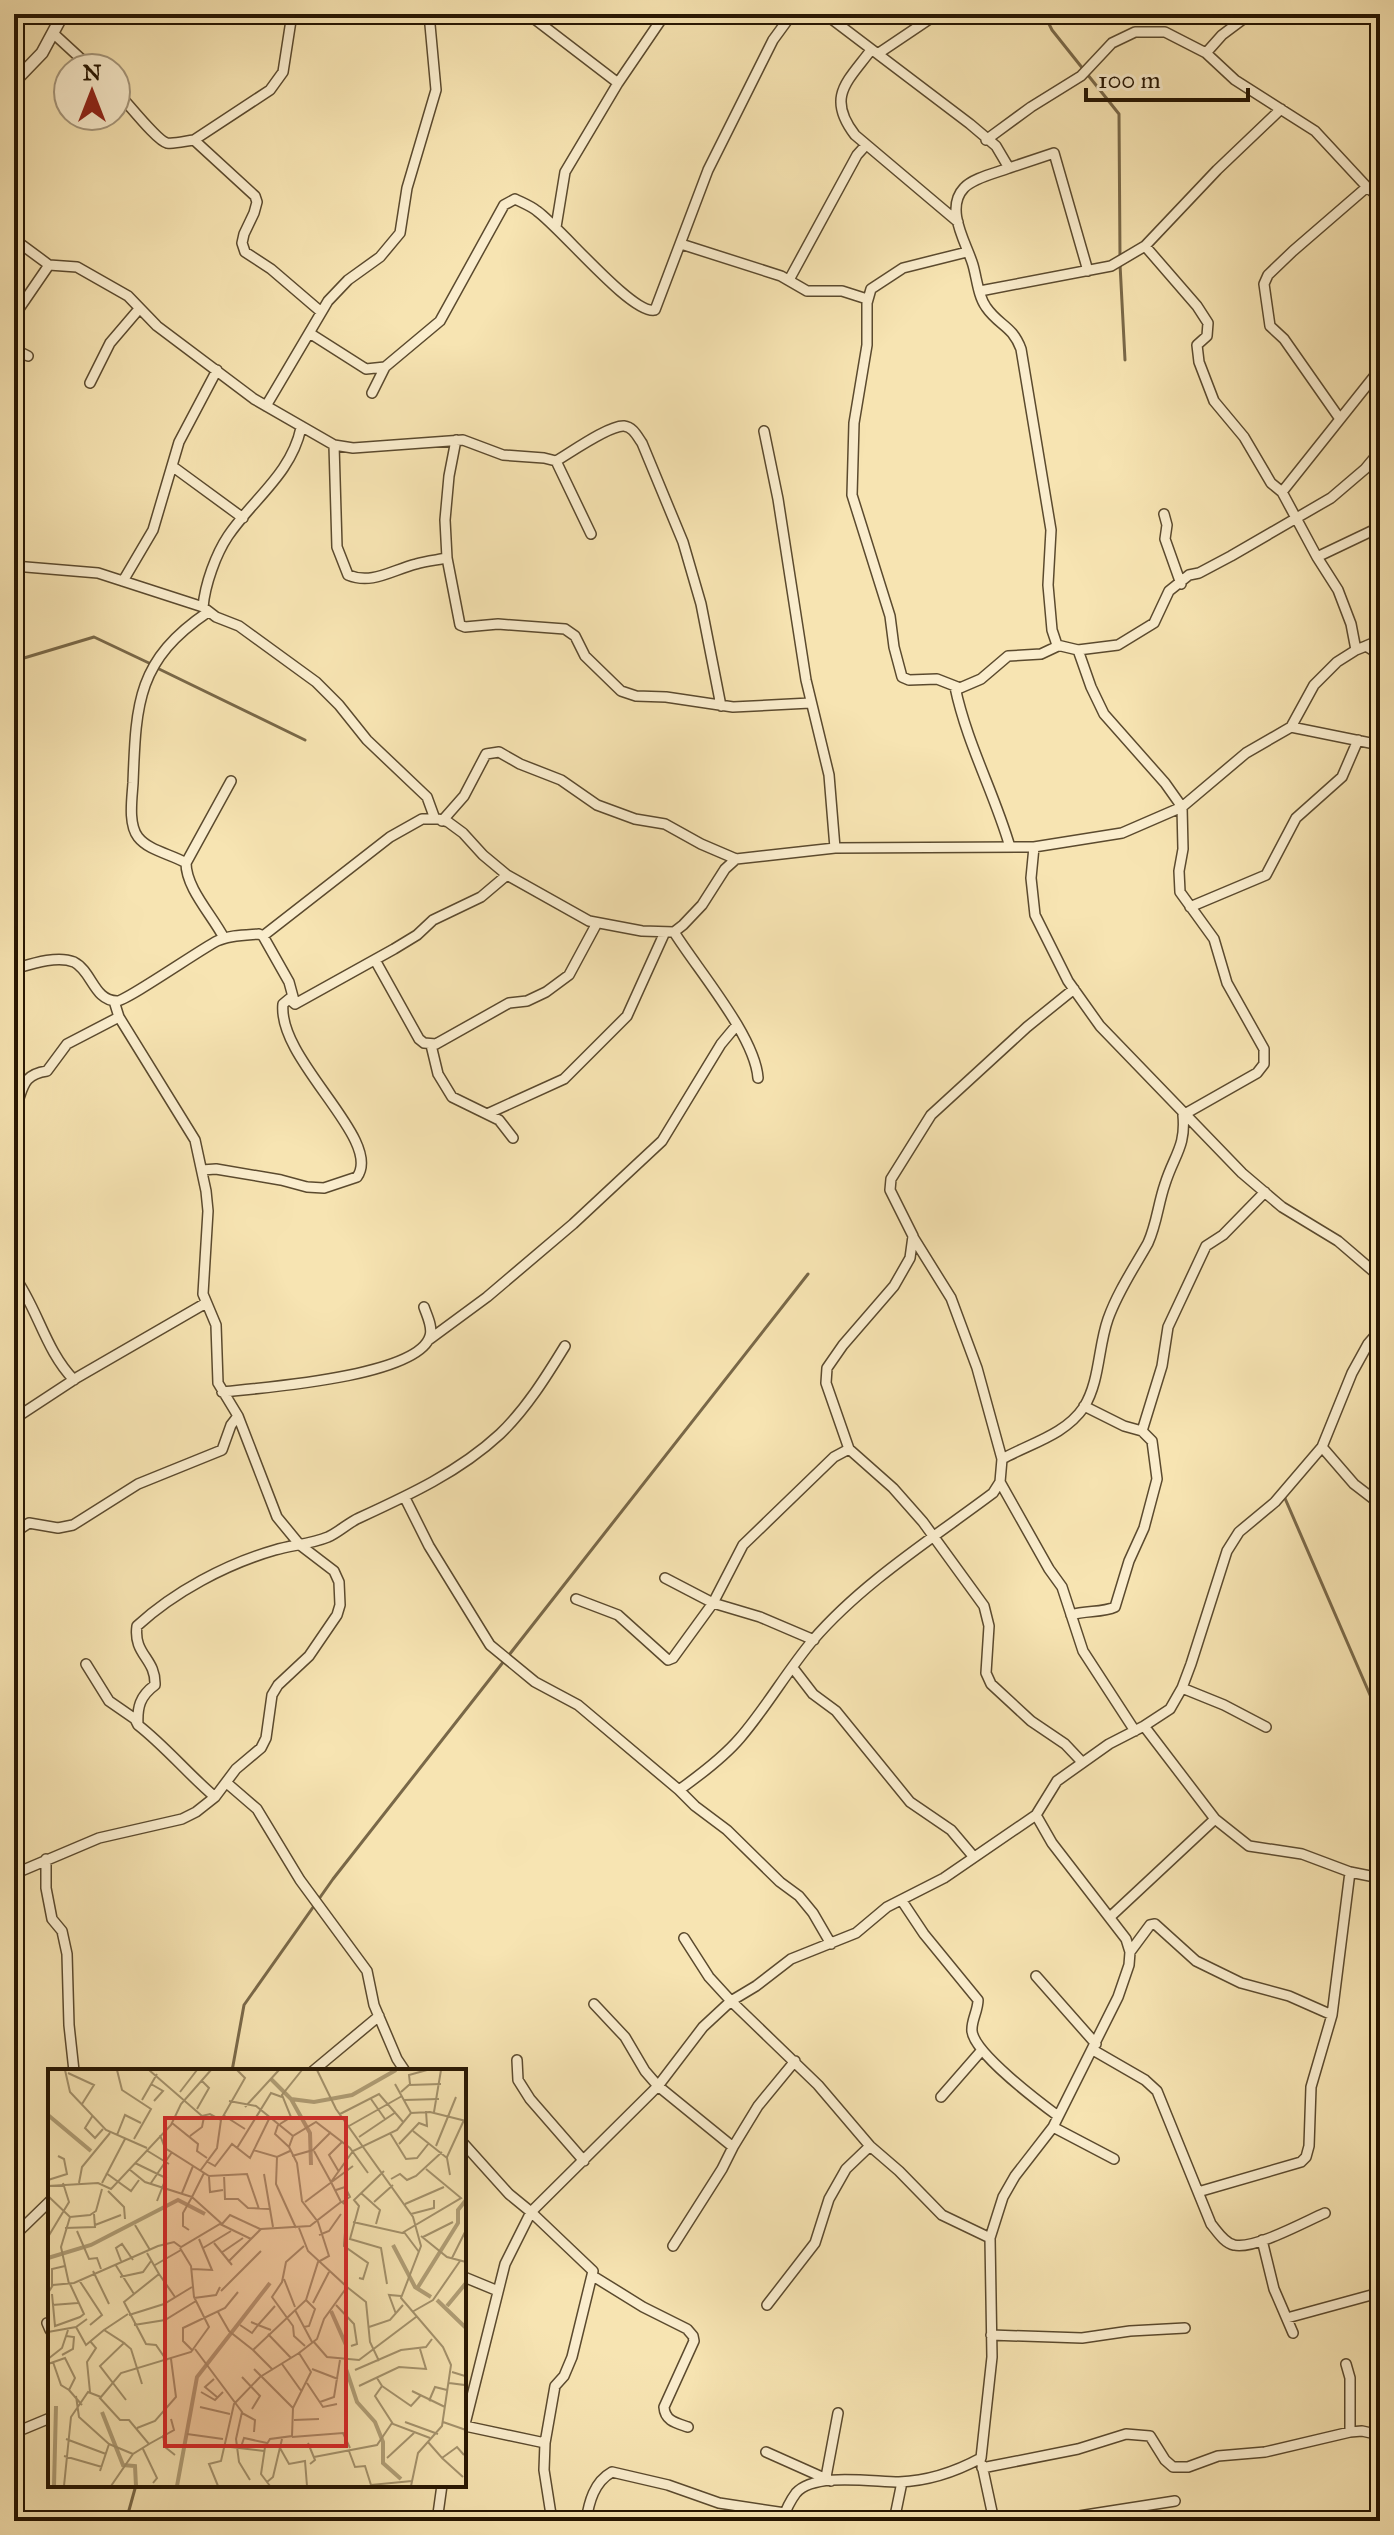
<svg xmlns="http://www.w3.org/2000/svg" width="1394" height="2535" font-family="'IM FELL Great Primer',serif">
  <rect width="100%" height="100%" fill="#f7e4b2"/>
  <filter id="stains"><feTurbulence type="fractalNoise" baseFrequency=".0025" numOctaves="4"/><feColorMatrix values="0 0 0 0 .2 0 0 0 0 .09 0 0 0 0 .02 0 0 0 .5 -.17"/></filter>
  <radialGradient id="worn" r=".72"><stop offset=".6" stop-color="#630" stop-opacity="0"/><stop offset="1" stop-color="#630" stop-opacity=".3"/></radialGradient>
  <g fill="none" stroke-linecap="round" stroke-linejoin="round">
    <!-- stream -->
    <path stroke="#796848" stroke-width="3" d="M1044,14L1052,30L1119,114L1120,257
      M1120,264L1125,360
      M14,661L94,637L151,664
      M157,668L305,740
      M1284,1496L1380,1718
      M509,1655L808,1274
      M232,2071L244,2005L333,1879L504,1661
      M126,2521L136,2485"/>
    <defs>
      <path id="minor" d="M528,14L618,83
        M825,14L970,124L996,146L1009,168C996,173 973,178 964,188C944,209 967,244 973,265C977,279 978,296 986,307C999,326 1012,325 1021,349L1051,530L1048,585L1052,630L1057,645L1078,650L1118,645L1154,623L1169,591L1189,575L1199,573L1231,556L1331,498L1365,469L1380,451
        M1377,14L1380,19
        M54,34L91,68
        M871,50C847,82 826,97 855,135L958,222
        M879,53L937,14
        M1206,53L1222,35L1250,14
        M116,91C127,102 157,141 167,143C176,144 185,141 194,140L255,196L257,202L254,213L244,234L242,243L245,252L271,269L320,311
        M194,140L270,90L283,72L292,14
        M986,140L1031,107L1081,76L1112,43L1135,32H1165L1206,53L1235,80L1315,131L1367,187L1380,198
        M1009,168L1054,153L1088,271
        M556,227L565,172L618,83L665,14
        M14,239L49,265L77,267L128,296L157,326L254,399L334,445L353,448L463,440L503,455L544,458L556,461C570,453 609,425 624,426C633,427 637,436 642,443L683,542L701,604L721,706
        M681,244L781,276L807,291H842L867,299
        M1145,246L1197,306L1208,323L1207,336L1197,345L1199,362L1214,401L1244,437L1271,483L1282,492
        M967,252L903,268L871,289L867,303V345L854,423L852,495L890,616L894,647L902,677L909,680L937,679L960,688L981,679L1008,656L1041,654L1058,646
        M789,280L857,155L866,145
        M980,291L1111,266L1145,246L1217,170L1281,109
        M14,316L49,265
        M311,334L366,369L385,367L440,321L504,205L515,199C523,203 531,206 537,211C561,228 633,316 655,310L708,170L773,40L792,14
        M14,349L28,356
        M90,383L110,343L139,309
        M372,393L385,367
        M266,406L328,301L348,280L380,257L400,233L407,188L436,90L429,14
        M1340,419L1284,339L1270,326L1264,284L1268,275L1293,251L1367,187
        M301,428C291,474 253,499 228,536C216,554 205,584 203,607L216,617L239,626L316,682L339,705L367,740L427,797L435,819
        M764,431L778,499L806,680L829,775L835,848
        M456,440L449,476L445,520L447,558L460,625L465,627L498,624L565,629L575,636L585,656L621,691L636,696L666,697L733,707L810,703
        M334,445L337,547L348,575C372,585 392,570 416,564C426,561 437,560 447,558
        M556,461L591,534
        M172,466L243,518
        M1164,514L1167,525L1165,539L1181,584
        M1317,557L1380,527
        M14,566L98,573L203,607
        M123,581L153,530L179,442L217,370
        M1366,646L1380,640
        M1356,650L1366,646L1380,655
        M955,687C967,744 994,792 1010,847
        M1291,727L1380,745
        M442,821L464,796L486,754L499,752L520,764L561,780L597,805L635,819L665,824L701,844L736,859
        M1034,847L1031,878L1035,915L1068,981L1100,1026L1242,1173L1282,1207L1338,1241L1380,1277
        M186,863C171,854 149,851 138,837C128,824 132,799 133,783C136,703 137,660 208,612
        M1190,907L1266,875L1296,818L1342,777L1358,740
        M1380,927L1376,956L1380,991
        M674,932C697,969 755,1036 758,1078
        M263,936L289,982L295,1004
        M224,938C212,915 186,888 186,863L231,781
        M375,960L419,1039L424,1043L436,1044L509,1003L527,1001L546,992L569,975L597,923
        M14,969C31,964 57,955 74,962C92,971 94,1001 117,1001C126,1001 201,949 217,941C229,935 245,935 259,934L263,936L390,837L422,819H438L448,822L463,833L483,855L507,875L589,921L642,931L674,932L683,925L702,905L725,869L736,859L835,848L1034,847L1122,833L1182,807L1246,753L1291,727L1314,685L1337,662L1356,650L1351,624L1338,590L1317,557L1282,492L1380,369
        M1074,989L1027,1027L931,1115L891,1179L890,1190L913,1236L910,1258L894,1286L843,1345L827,1368L826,1383L849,1449L893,1488L923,1522L984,1606L989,1626L986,1673L991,1684L1031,1721L1065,1744L1082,1762
        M431,1045L438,1074L452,1097L499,1120L513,1138
        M14,1111C24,1090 20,1075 47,1071L67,1044L119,1017
        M487,1114L564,1079L627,1016L665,932
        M202,1170L216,1169L281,1180L307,1187L324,1188L357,1177C384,1140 277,1060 283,1004L289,999L295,1004L394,949L417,935L433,920L481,897L507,875
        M913,1237L951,1298L977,1368L1002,1459
        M14,1276C38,1309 45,1350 74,1380
        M430,1339L487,1297L573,1224L662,1141L721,1044L736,1026
        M222,1392C260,1388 418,1377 430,1336C433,1327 427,1316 424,1307
        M14,1419L78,1377L206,1303
        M1142,1431L1162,1366L1168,1327L1206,1246L1223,1235L1265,1192
        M1322,1447L1354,1484L1380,1504
        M1000,1482L1049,1569L1062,1587L1083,1651L1135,1731
        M405,1498L429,1546L490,1645L535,1682L578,1705L679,1790C700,1775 723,1758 740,1738C766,1708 787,1671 813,1640C862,1583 933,1538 993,1493L1000,1482L1002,1459C1031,1443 1065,1435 1084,1407C1100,1381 1098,1347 1108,1319C1118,1291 1134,1268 1148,1243C1157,1223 1158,1204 1165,1184C1174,1155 1186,1147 1183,1115L1257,1073L1264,1064V1049L1227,983L1214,939L1180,892L1179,871L1183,849L1182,807L1165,783L1104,714L1091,687L1078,650
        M14,1533L29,1523L58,1528L73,1525L138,1484L222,1450L231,1425L238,1416
        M576,1599L618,1615L668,1660L673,1658L713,1603L665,1578
        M1071,1615C1086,1610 1102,1613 1115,1607L1129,1561L1144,1528L1157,1479L1152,1441L1142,1431L1124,1426L1084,1406
        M814,1640L760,1617L713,1603L743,1545L834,1457L849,1449
        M86,1664L109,1701L135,1719L138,1725
        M793,1668L813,1694L836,1711L910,1802L951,1830L973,1856
        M1182,1688L1224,1705L1266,1727
        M1144,1726L1215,1819L1249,1846L1302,1854L1350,1872L1380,1878
        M228,1784L257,1809L300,1880L367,1971L374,2005L397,2059L405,2071
        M679,1790L695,1806L727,1830L780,1882L799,1896L813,1913L831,1944
        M215,1797C188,1774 166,1747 138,1725C137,1707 140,1696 155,1685C156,1658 133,1655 137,1626C174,1592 226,1564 275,1550C292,1545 311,1544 328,1537C339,1532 348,1523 359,1518C409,1495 459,1472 500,1434C526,1409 546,1377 565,1346
        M46,1859V1888L52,1919L62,1931L67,1954L69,2025L74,2071
        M14,1874L99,1838L182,1819L196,1812L215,1797L236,1769L261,1748L266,1738L272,1695L278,1685L309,1656L337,1615L340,1605L339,1582L334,1571L300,1545L277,1517L238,1416L218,1383L216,1325L203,1294L208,1211L206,1191L195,1140L119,1017L114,1001
        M902,1901L924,1934L978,2000C978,2011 971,2021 972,2031C974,2053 1039,2102 1058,2116
        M1110,1917L1215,1819
        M684,1938L709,1977L731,2001L818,2085L870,2146L899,2171L942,2215L990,2238
        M1130,1952L1150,1925L1155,1924L1196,1961L1241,1983L1289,1996L1332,2015
        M1036,1976L1096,2044
        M594,2004L625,2037L645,2071L658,2086L733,2147L722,2169L673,2246
        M1093,2050L1145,2080L1157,2091L1211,2224C1217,2231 1224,2243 1234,2245C1254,2250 1306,2221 1325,2213
        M517,2060L518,2080L530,2099L584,2161
        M313,2071L379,2016
        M941,2097L982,2050
        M1053,2127L1114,2159
        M464,2144L509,2194L531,2212L593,2271L572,2357L564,2376L555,2386L545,2443L544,2470L552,2521
        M733,2147L758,2106L795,2061
        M1198,2192L1301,2162L1306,2157L1309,2146L1311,2087L1332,2015L1350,1872
        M14,2236L50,2201
        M1262,2240L1274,2289L1293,2333
        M593,2276L643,2307L687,2329L693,2336L694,2341L664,2407C665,2421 676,2423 688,2427
        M464,2277L498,2291
        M767,2305L815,2243L829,2199L846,2169L870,2146
        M1287,2318L1375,2294
        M47,2323L50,2330
        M991,2335L1082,2338L1130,2331L1185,2328
        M1346,2364L1350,2378V2432
        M465,2426L545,2443
        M464,2428L505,2264L531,2212L658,2086L703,2027L731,2001L756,1986L791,1959L856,1933L887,1907L944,1878L1036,1815
        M14,2433L50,2418
        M766,2452L831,2481
        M982,2465L994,2521
        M982,2468L1078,2449L1126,2434L1150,2436L1165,2460L1173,2467H1188L1218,2456L1265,2452L1350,2432L1362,2431L1380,2435
        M826,2477L838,2413
        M437,2521L442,2485
        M586,2521C589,2502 594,2482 612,2472L668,2485L719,2503L785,2513
        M782,2521C785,2512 790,2501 796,2493C814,2472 873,2482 899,2482C927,2481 957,2471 981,2458L992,2357L990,2238L1003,2197L1015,2176L1053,2127L1118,1997L1129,1965L1130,1952L1126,1939L1052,1843L1036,1815L1057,1781L1109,1744L1144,1726L1170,1709L1182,1688L1191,1664L1227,1551L1239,1532L1275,1502L1322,1447L1352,1373L1368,1344L1380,1330
        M894,2521L902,2482
        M1047,2521L1175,2501"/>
      <path id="tertiary" d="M14,82L42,53L63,14"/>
    </defs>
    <!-- minor casing -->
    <use href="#minor" stroke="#5b4a2e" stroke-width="12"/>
    <!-- tertiary casing -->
    <use href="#tertiary" stroke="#5b4a2e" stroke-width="14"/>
    <!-- minor -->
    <use href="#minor" stroke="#faedcd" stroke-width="9"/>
    <!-- tertiary -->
    <use href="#tertiary" stroke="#faedcd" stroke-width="11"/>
  </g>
  <!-- overview -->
  <g transform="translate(48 2069)">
    <rect width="418" height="418" fill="#f7e4b2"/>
    <path fill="none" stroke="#b09e76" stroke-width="4" d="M223,10L243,30L266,33L304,26L348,1M243,30L262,64L263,96M0,46L43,82M345,176L367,218L383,228M0,189L43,176L130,131L157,145M370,218L410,154V141L418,131M389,231L418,259M399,237L418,214M283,242L298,276V300L309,333L327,353L335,373V394L353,410M54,343L75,396L87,397L88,417M6,417L8,337M129,417L149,308L222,214"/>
    <path fill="none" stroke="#a4926c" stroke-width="2" d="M17,1L22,23L58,61L99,79M69,1L74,21L103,40L86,70M101,1L154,47L162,45L173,51L169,79L152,102M269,1L288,40L365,148L373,177L353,229L395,278L403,296L394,357L370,384L363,417M20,4L46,16L34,35M103,15L115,22L106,32M347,15L363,44M361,16L393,15M132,23L149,1M353,23L362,15L361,6L379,1M323,30L337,50M94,31L109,5M356,31L391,30M181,32L208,37L245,67M197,38L231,1M149,40L161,19L154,12M386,43L393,1M292,45L331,25L356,54M45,46L37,59L47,69L55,60M175,46L197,60M173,51L197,9L189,1M124,54L150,75L149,82L159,89M232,55L243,48L234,26L254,1M230,56L227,65L241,78M301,57L354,27M365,62L399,89L402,106M342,64L358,90L369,89L381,74M69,66L77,46L93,54M112,66L117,79L161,107L199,105L211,140M142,67L154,58L156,48M311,68L348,43M351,75L371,54L379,57L378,42M388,77L408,28M189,79L223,24L234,28M98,81L121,95M205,81L229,88L242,82M266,82L283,113M244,87L265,81L283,63M229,88L228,115L248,159M399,88L416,51M158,92L167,97L184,75L202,89L222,48M87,94L118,109L109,132M81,100L97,113L144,128M336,102L306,131L311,137L302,170L333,179L339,215M291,103L281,86L294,73M58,104L83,122L91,111M156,104L144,128L174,155M216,105L225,158M176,106L177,130H190L200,139L222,140M161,108L162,123L175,121M343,110L352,105L359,111L368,107L394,83M0,111L19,105L16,90L10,87M31,114L34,98L62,64M54,114L77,70M103,114L124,83M0,117L50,114L63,120L123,56L133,35L163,1M288,121L297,118L302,128L294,133M60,122L76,138L77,150M134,124L145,97M313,124L332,141L328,155M0,127L22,148L42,146L48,142L54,120M257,133L305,97M294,133L299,137L296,177L320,194L315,210L311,209M326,133L345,116M357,135L396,118M363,145L386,139V131M305,153L354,164L413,129L378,100M174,155L182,146L212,160M47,156L73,146M87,156L102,181M17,159L47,158L46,145M141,161L135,157V144L144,128M29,162L41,190L49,189L53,200M356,163L371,183M271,166L281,162L293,145M373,167L399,188L418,193M0,168L21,133L15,114M375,168L405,153M166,174L184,196M256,177L238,193L234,213L224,228L245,257L246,267L257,277M155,179L183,162M99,184L111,205L76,233L98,275L108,276L119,292M173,184L195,169M404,189L418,161M73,192L68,179L74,175L85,191M180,193L203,170M67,195L86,225M107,196L133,181M144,200L164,201L151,170M45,202L61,235M111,205L127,228M72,208L95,203L103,192M236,210L247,238M31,211L54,246L42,256M21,215L13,178L22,148M4,217V200L17,197M299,218L318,233L322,273L331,292M173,222L213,182M0,224L5,216L26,214L110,177L126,173L133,178L172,155L203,170L213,160L262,157L293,133L283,113L305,82L349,61L363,44L382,43L418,52M4,225L7,257L32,248L36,245L22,215M146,229L168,226L172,218M265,234L281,203M4,236L30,234M288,236L306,255L309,275L303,277M247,241L264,273M170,243L181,262L205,281L258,231L270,193L281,187L270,153L254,132L249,94L241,78L245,67L268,53L302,79L320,104M364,243L385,231L412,192M348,245L341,226L353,227M81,246L116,235L144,218M86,256L117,251L148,232M192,256L204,264L210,256L203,253M28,258L38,276L56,261L76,274L52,297L78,331M256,258L261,257L267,240L258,231M321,258L342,251L355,236M56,261L80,245M223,261L210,256L227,237M0,263L28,258L39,250M220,265L243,289M42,272L48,279L39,293L42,323M265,272L279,288L311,291L368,248M76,274L83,280L94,315M147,280L194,343L188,370L191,393L202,411M205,281L225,301M145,282L135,272V259L177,239L190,223M14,286L25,280L26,268L18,267M0,290L14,279L20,261M5,293L13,316L21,321M0,295L17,289L27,309L21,321L34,336M234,295L254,323M206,300L245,339M264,300L290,310M307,301L353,281L378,278L384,270M194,308L212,327L204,340M329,309L334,317L327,327L345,355L382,369M166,310L157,318L169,328M259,314L275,338L289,335M401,314L417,316V307L404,303M311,317L351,298L378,300L372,280M334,317L363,337L373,326M364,322L397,338M153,323L167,331L175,323M28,327L31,348L61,375L52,402M51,328L72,351H81L101,375L85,385L63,417M381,332L387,318L399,321M272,333L286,328L292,291M152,338L182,345M194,344L207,351L206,363M246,351L271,350M357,353L390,365M395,353L418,361M89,359L107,352L128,328L123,290M139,365L175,370M115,366L117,378L127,386M244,368L295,364L302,379M18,370L58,385M380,373L394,389L409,378L416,386M260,374L267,391L262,395M61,375L85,385M101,375L126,361L123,350M174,377L216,382M193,378L196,369L219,374M232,379L241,395L257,392L259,417M95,380L109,409L105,414M301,382L307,398L317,397L323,416L364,412M16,387L54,398M266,388L329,376L344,354M339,389L366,364M394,389L415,408M219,413L225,408L234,370M16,417L23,348L40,323L53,328L73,304L143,283L161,258L146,228L143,197L132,179M170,417L161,395L173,392L186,335L212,308L251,284M222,417L213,405L217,378L222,370L244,367L245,339L263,303L251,284L269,270L276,250L299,218L260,182L251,159"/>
    <path fill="#d62828" fill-opacity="0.15" stroke="#d62828" stroke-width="4" d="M117,49H298V377H117Z"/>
    <rect width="418" height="418" fill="none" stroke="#271602" stroke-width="4"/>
  </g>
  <!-- margin -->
  <rect width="1394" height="2535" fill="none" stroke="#f7e4b2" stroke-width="48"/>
  <rect x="16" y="16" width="1362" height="2503" fill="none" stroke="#271602" stroke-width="4"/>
  <rect x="24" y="24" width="1346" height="2487" fill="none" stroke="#271602" stroke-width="2"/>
  <!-- north arrow -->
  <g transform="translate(92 92)"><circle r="38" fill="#faedcd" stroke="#a6977c" stroke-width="2"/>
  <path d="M0-6L14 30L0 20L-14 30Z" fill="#8f2418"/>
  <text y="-12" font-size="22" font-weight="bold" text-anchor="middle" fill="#271602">N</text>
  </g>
  <!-- scale -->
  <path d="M1086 88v12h162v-12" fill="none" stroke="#271602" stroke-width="4"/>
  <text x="1098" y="88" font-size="24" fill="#271602" stroke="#faedcd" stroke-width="6" paint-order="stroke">100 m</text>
  <rect width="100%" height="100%" filter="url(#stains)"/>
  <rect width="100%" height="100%" fill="url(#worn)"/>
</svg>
